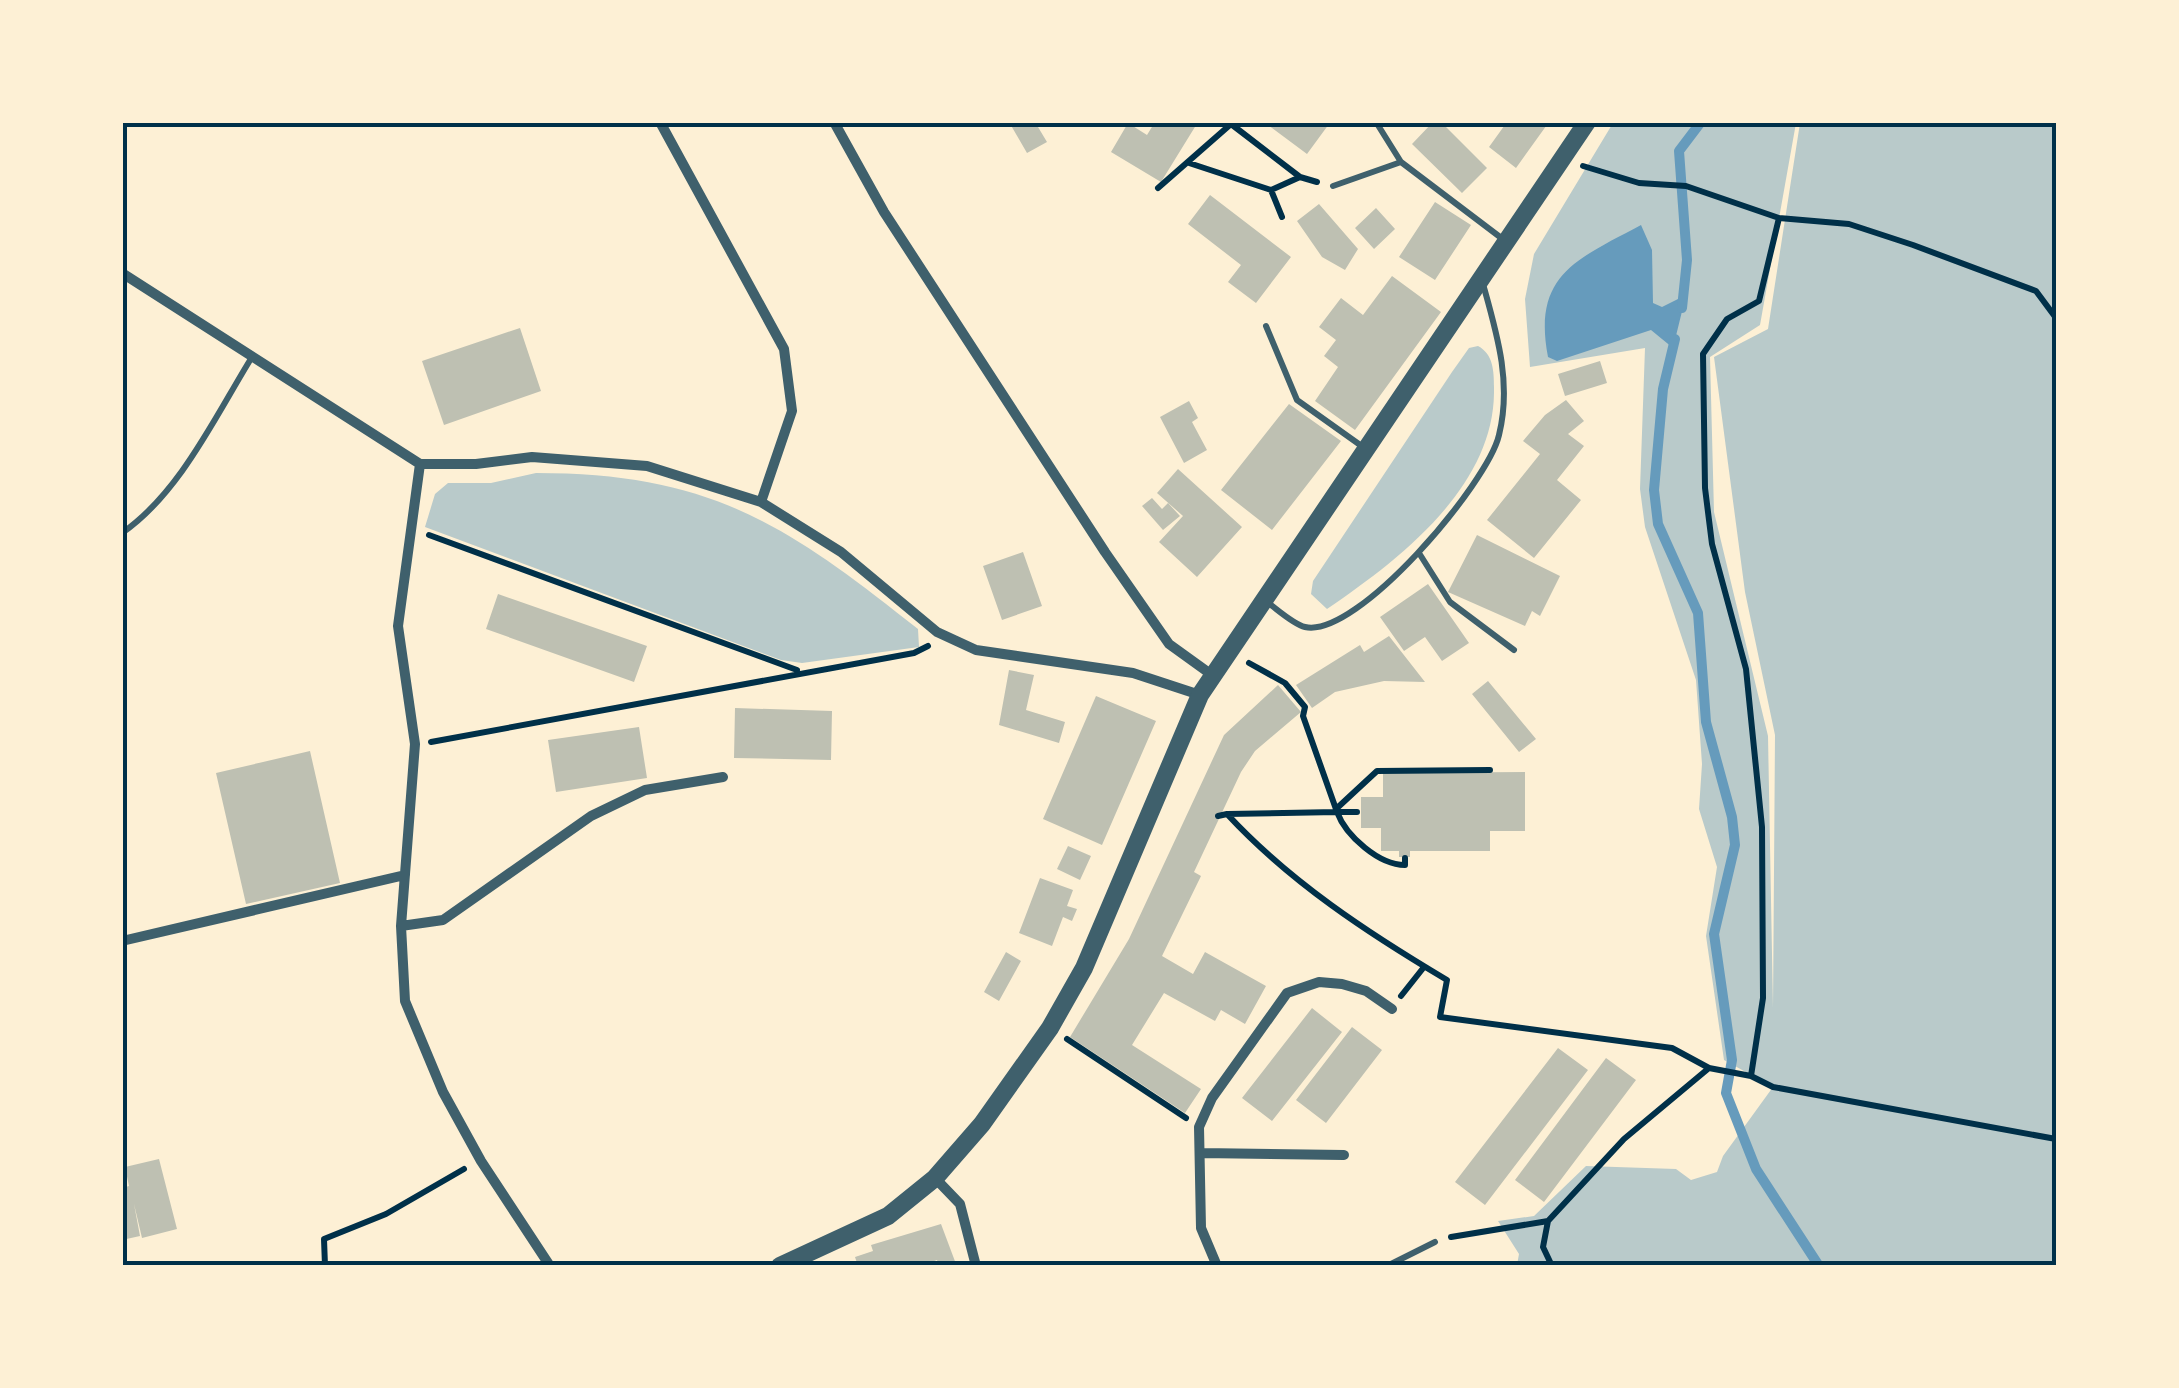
<svg xmlns="http://www.w3.org/2000/svg" width="2179" height="1388" font-family="Lora,serif">
  <rect width="100%" height="100%" fill="#fdf0d5"/>
  <!-- green -->
  <path fill="#b9caca" d="M1613,123H1796L1760,325L1710,357L1714,512L1768,736L1773,1008L1775,735L1745,592L1714,357L1768,329L1800,123H2056V1265H1517L1519,1254L1498,1221L1534,1216L1586,1166L1676,1169L1691,1180L1717,1172L1723,1156L1773,1087L1724,1060L1706,936L1717,867L1699,809L1702,764L1696,680L1645,527L1640,489L1645,348L1530,367L1525,299L1534,254Z
    M1478,346C1495,355 1494,375 1494,393C1493,488 1399,560 1327,609L1311,594L1313,581L1452,372L1469,348Z
    M536,473C710,473 786,524 918,629L919,647L802,663L781,660L425,527L435,494L448,483H491Z"/>
  <!-- water -->
  <path fill="#669bbc" d="M1641,225L1652,250L1653,303L1662,307L1686,295L1673,348L1651,330L1557,361L1548,357C1532,274 1578,259 1641,225Z"/>
  <g fill="none" stroke-linecap="round" stroke-linejoin="round">
    <!-- stream -->
    <path stroke="#669bbc" stroke-width="10" d="M1682,308L1687,260L1679,151L1701,122
      M1675,339L1663,389L1654,490L1658,524L1698,613L1706,722L1732,817L1735,845L1714,934L1732,1060L1726,1093L1756,1169L1819,1266"/>
  </g>
  <!-- building -->
  <path fill="#bec0b2" d="M1009,122H1035L1047,142L1027,153Z
    M1155,122H1198L1161,182L1111,152L1128,123L1147,135Z
    M1264,122H1327L1329,124L1307,154Z
    M1433,122H1441L1487,168L1462,193L1412,144Z
    M1507,122H1549L1516,168L1489,147Z
    M1210,195L1291,257L1256,303L1228,282L1241,265L1188,224Z
    M1435,202L1471,225L1435,280L1399,257Z
    M1319,204L1358,249L1345,270L1322,257L1297,221Z
    M1376,208L1395,229L1374,249L1355,228Z
    M1392,276L1441,312L1355,430L1315,401L1338,367L1324,356L1336,340L1319,327L1341,298L1363,315Z
    M520,328L541,391L444,425L422,361Z
    M1600,361L1607,383L1565,396L1558,374Z
    M1566,400L1584,421L1568,434L1584,446L1557,480L1581,500L1534,558L1487,520L1540,454L1523,441L1545,415Z
    M1189,401L1198,418L1192,422L1207,450L1184,463L1160,417Z
    M1289,404L1341,441L1272,530L1221,490Z
    M1178,469L1242,527L1197,577L1159,542L1183,516L1157,493Z
    M1152,498L1162,509L1168,503L1180,516L1163,530L1142,506Z
    M1477,535L1560,576L1540,616L1532,611L1525,626L1448,592Z
    M1023,552L1042,606L1002,620L983,566Z
    M1428,584L1469,643L1442,661L1425,637L1404,651L1380,617Z
    M498,594L647,646L634,682L486,629Z
    M1389,636L1425,682L1384,681L1335,692L1312,708L1296,685L1360,645L1364,652Z
    M1009,670L1034,675L1026,710L1065,722L1059,743L999,725Z
    M1488,681L1536,739L1519,752L1472,694Z
    M1278,685L1301,712L1255,751L1241,772L1194,872L1201,876L1162,956L1193,974L1205,952L1266,986L1245,1024L1221,1010L1215,1021L1164,993L1132,1045L1201,1089L1185,1113L1070,1037L1129,939L1224,735Z
    M1096,696L1156,721L1102,845L1043,819Z
    M735,708L832,711L831,760L734,758Z
    M639,727L647,778L556,792L548,740Z
    M310,751L340,883L246,904L216,773Z
    M1525,772V831H1490V851H1410V857H1399V851H1381V828H1361V797H1383V773Z
    M1068,846L1091,856L1080,880L1057,869Z
    M1040,878L1073,890L1067,906L1077,909L1072,921L1063,917L1052,946L1019,933Z
    M1006,952L1021,961L999,1001L984,992Z
    M1312,1008L1342,1032L1272,1121L1242,1098Z
    M1352,1027L1382,1050L1326,1123L1296,1100Z
    M1558,1048L1588,1070L1485,1205L1455,1182Z
    M1606,1058L1636,1080L1544,1202L1515,1180Z
    M159,1159L177,1229L142,1238L134,1204L140,1236L122,1240V1188L129,1186L125,1167Z
    M941,1224L956,1264L939,1266L937,1260L921,1266H858L855,1257L873,1251L871,1245Z"/>
  <g fill="none" stroke-linecap="round" stroke-linejoin="round">
    <!-- path -->
    <path stroke="#003049" stroke-width="6" d="M1189,163L1271,190L1300,177L1317,182
      M1583,166L1639,183L1686,186L1779,218L1759,301L1727,319L1703,354L1705,488L1712,544L1746,669L1762,827L1763,998L1751,1076
      M1158,188L1231,124L1300,177
      M1271,190L1282,217
      M1779,218L1849,224L1913,245L2036,291L2056,318
      M429,535L797,670
      M431,742L914,653L928,646
      M1336,809L1377,771L1490,770
      M1357,812H1337C1346,836 1379,865 1405,865V858
      M1227,814L1337,812L1303,716L1305,707L1285,683L1249,663
      M1218,816L1227,814C1290,882 1368,933 1447,980L1440,1017L1672,1048L1709,1068L1751,1076L1773,1087L2056,1139
      M1401,996L1424,967
      M1067,1039L1186,1118
      M1451,1237L1548,1221
      M325,1266L324,1239L386,1214L464,1169
      M1552,1266L1543,1247L1548,1221L1624,1139L1709,1068"/>
    <!-- service -->
    <path stroke="#3f606c" stroke-width="6" d="M1376,122L1401,162L1504,240
      M1333,186L1401,162
      M1266,326L1297,400L1363,447
      M122,533C180,493 216,415 252,357
      M1419,553L1450,602L1514,650
      M1267,602C1277,609 1293,624 1305,627C1357,639 1488,483 1499,435C1512,383 1497,334 1483,284
      M1387,1266L1435,1242"/>
    <!-- minor -->
    <path stroke="#3f606c" stroke-width="10" d="M660,122L784,349L792,411L761,502
      M834,122L884,212L1105,552L1169,644L1212,675
      M122,273L420,464H476L532,457L647,466L761,502L841,552L937,632L976,650L1133,673L1200,695
      M420,464L398,626L415,744L401,926L405,1001L443,1092L481,1161L550,1266
      M401,926L443,920L591,816L645,790L723,777
      M122,941L405,875
      M1201,1153L1344,1155
      M935,1178L960,1204L976,1266
      M1217,1266L1201,1228L1199,1127L1212,1098L1287,993L1319,982L1342,984L1366,991L1392,1009"/>
    <!-- tertiary -->
    <path stroke="#3f606c" stroke-width="18" d="M780,1266L888,1216L935,1178L982,1124L1050,1028L1084,968L1200,695L1587,122"/>
  </g>
  <!-- border -->
  <rect width="2179" height="1388" fill="none" stroke="#fdf0d5" stroke-width="250"/>
  <rect x="125" y="125" width="1929" height="1138" fill="none" stroke="#003049" stroke-width="4"/>
</svg>
